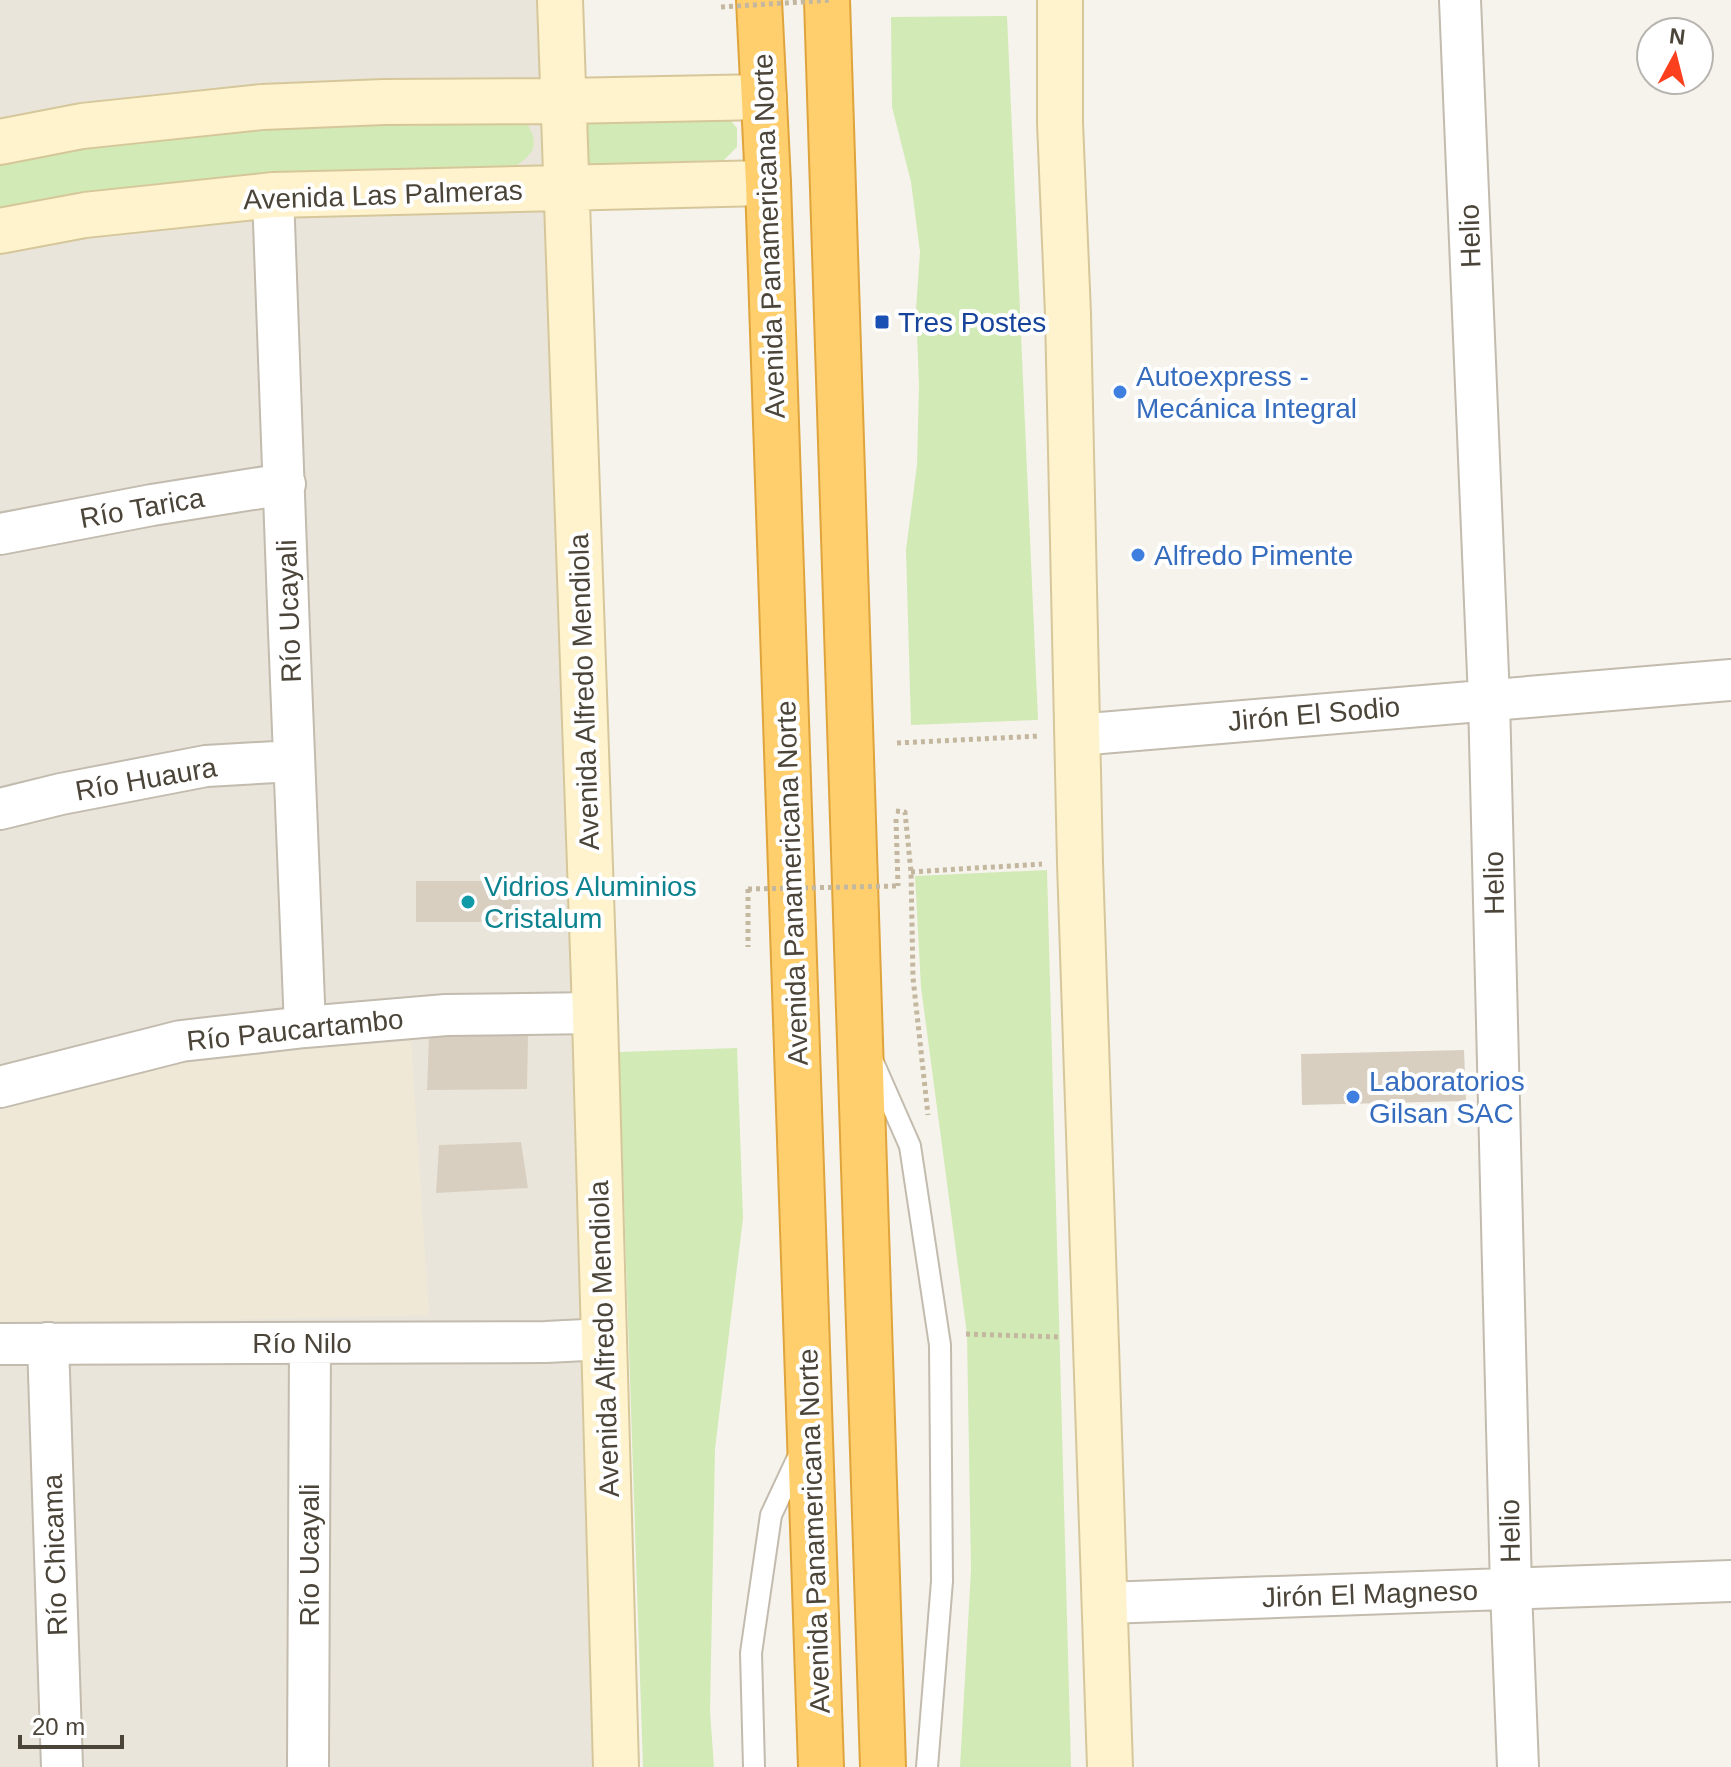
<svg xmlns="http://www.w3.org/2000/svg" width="1731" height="1767" font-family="Helvetica,sans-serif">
  <rect width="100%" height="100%" fill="#f6f3ec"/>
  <!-- residential -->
  <path fill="#eae5da" d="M0,0H575L636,1767H0Z"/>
  <!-- education -->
  <path fill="#efe8d6" d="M411,1041L429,1315L0,1325V1106L188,1057Z"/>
  <!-- green -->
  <path fill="#d2eab5" d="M1007,16L1038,720L911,725L906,550L917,465L919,384L916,309L920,252L911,182L892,107L891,17Z
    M586,114L727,116L737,128V147L724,160L587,165L573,127Z
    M521,116C542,141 537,155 509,169L0,214V156L219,124Z
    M1047,870L1071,1767H960L971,1570L967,1334L921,987L915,876Z
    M737,1048L743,1218L715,1449L710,1712L714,1767H643L619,1052Z"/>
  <!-- building -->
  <path fill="#d8cfc1" d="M416,881H520V922H416Z
    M528,1034L527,1089L427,1090L429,1037Z
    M1464,1050L1466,1101L1302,1105L1301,1054Z
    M521,1142L528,1188L436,1193L439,1145Z"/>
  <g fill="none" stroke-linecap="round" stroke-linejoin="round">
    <defs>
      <path id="lane" d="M873,1062L910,1146L940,1345L942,1581L927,1767
        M754,1767L751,1653L771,1515L801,1451"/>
      <path id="street" d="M1460,0L1489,699L1511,1589L1518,1767
        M273,195C284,472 292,750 305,1027
        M0,534L152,505L285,484
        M1077,735L1731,680
        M0,809L61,794L206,766L293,761
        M0,1087L181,1041L305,1027L446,1015L595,1013
        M48,1343L62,1767
        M0,1344L546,1342L605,1339
        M1105,1603L1731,1581
        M308,1767L310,1343"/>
      <path id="secondary" d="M560,0L594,982L616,1767
        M1060,0V123L1068,314L1080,863L1110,1767
        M0,142L82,126L262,107L384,102L564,101L764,97
        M0,231L85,215L273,195L768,183"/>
      <path id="highway" d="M759,0L768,183L821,1767
        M827,0L883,1767"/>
    </defs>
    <!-- lane casing -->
    <use href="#lane" stroke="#c2bbae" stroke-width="24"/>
    <!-- street casing -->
    <use href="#street" stroke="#c2bbae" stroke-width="44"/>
    <!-- secondary casing -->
    <use href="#secondary" stroke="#d6c79b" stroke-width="48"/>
    <!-- highway casing -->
    <use href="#highway" stroke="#e0a43c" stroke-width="48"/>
    <!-- path -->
    <path stroke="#c4b79f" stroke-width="5" stroke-dasharray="4 4" stroke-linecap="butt" d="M897,743L1040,736
      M896,811L905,812L911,872L913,978L928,1115
      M896,819L898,886
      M911,872L1042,864
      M748,889V947
      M966,1334L1060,1337"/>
    <!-- lane -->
    <use href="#lane" stroke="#fff" stroke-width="20"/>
    <!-- street -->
    <use href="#street" stroke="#fff" stroke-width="40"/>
    <!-- secondary -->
    <use href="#secondary" stroke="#fff3cd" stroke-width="44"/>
    <!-- highway -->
    <use href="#highway" stroke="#ffcf6e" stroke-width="44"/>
    <!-- path-bridge -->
    <path stroke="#c4b79f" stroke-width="5" stroke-dasharray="4 4" stroke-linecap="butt" d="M721,7L832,0
      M748,889L898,886"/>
  </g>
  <!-- markers -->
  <rect fill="#1a4fb4" stroke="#fff" stroke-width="3" x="874" y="314" width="16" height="16" rx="4"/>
  <g fill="#3f7fe0" stroke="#fff" stroke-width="3">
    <circle cx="1120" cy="392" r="8"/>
    <circle cx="1138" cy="555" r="8"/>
    <circle cx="1353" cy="1097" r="8"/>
  </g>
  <circle fill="#0f9aa8" stroke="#fff" stroke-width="3" cx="468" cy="902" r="8"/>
  <g text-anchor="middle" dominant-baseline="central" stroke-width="8" stroke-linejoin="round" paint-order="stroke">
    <!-- street labels -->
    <g font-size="28" fill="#4b4439" stroke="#fff">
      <text transform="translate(383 195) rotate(-2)">Avenida Las Palmeras</text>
      <text transform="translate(769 236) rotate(-92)">Avenida Panamericana Norte</text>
      <text transform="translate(1470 236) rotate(-92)">Helio</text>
      <text transform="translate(142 508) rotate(-10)">Río Tarica</text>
      <text transform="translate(289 611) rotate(-92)">Río Ucayali</text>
      <text transform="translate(584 692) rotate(-92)">Avenida Alfredo Mendiola</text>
      <text transform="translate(1314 714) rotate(-5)">Jirón El Sodio</text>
      <text transform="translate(146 779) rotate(-10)">Río Huaura</text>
      <text transform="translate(792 883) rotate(-92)">Avenida Panamericana Norte</text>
      <text transform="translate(1494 883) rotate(-91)">Helio</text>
      <text transform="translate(295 1030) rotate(-6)">Río Paucartambo</text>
      <text transform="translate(604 1339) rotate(-92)">Avenida Alfredo Mendiola</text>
      <text x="302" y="1343">Río Nilo</text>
      <text transform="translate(814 1531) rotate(-92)">Avenida Panamericana Norte</text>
      <text transform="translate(1510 1531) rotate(-91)">Helio</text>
      <text transform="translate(55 1555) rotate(-92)">Río Chicama</text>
      <text transform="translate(309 1555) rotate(-90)">Río Ucayali</text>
      <text transform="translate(1370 1594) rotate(-2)">Jirón El Magneso</text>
    </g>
    <!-- transit labels -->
    <g font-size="28" fill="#164399" stroke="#fff" text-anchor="start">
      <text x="898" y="322">Tres Postes</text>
    </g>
    <!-- shop labels -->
    <g font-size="28" fill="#366cbe" stroke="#fff" text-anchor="start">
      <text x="1136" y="376">Autoexpress -<tspan x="1136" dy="32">Mecánica Integral</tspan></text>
      <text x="1154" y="555">Alfredo Pimente</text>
      <text x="1369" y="1081">Laboratorios<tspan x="1369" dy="32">Gilsan SAC</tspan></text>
    </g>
    <!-- culture labels -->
    <g font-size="28" fill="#0d838f" stroke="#fff" text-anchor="start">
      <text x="484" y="886">Vidrios Aluminios<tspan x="484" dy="32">Cristalum</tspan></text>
    </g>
  </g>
  <!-- north arrow -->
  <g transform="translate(1675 56) rotate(7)"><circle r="38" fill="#ffffff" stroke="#b7b4b0" stroke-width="2"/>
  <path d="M0-6L14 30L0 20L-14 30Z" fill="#fc3f1d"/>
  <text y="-12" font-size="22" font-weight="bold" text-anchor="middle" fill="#4b4439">N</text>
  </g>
  <!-- scale -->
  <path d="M20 1735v12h102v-12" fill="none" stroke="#4b4439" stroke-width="4"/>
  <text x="32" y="1735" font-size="24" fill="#4b4439" stroke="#ffffff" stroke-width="6" paint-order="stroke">20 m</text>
</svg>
